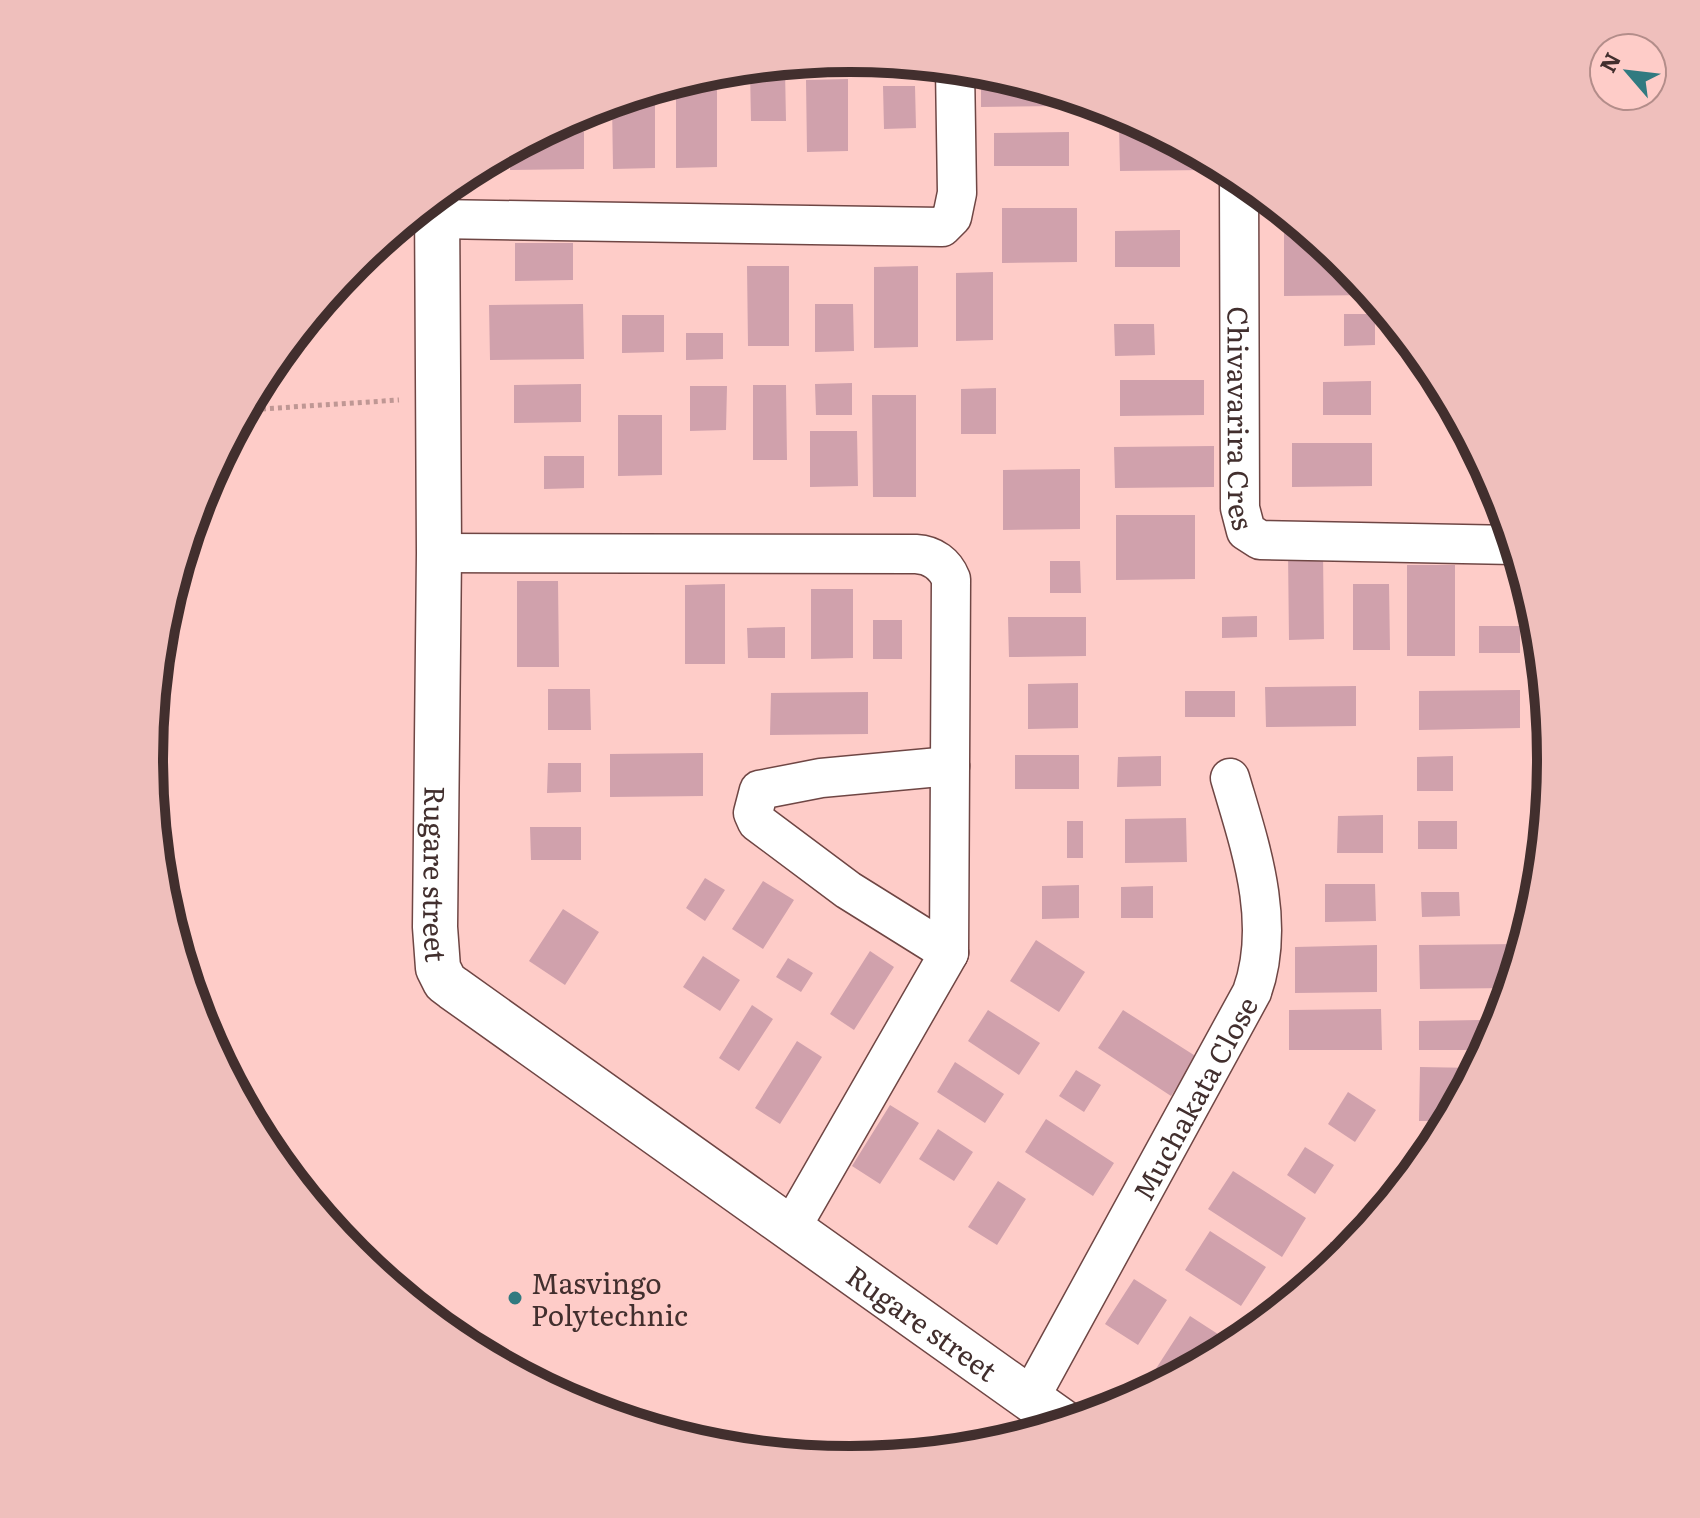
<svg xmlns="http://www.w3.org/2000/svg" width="1700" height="1518" font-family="Literata,serif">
  <rect width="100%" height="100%" fill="#feccc8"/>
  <!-- building -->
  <path fill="#d0a1ac" d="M750,70H785L786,121H751Z
    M981,71L1058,93L1059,106L981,107Z
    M848,79V151L807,152L806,80Z
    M717,80V167L676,168V83Z
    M883,86H915L916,128L884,129Z
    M655,89V168L613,169L612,102Z
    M1119,125H1143L1204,157L1205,170L1120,171Z
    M584,132V169L510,170V150L542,133Z
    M1069,132V166H994V133Z
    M1002,208H1077V262L1002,263Z
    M1284,225H1299L1346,264L1372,295L1284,296Z
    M1180,230V267H1115V231Z
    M515,243H573V280L515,281Z
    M747,266H789V346H748Z
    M918,266V347L874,348V267Z
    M993,272V340L956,341V273Z
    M583,304L584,359L490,360L489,305Z
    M815,304H853L854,351L815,352Z
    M1344,314H1375V345L1344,346Z
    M622,315H664V352L622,353Z
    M1114,324H1154L1155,355L1115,356Z
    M686,333H723V359L686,360Z
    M1120,380H1204V415L1120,416Z
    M1371,381V415H1323V382Z
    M852,383V415H816L815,384Z
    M581,384V422L514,423V385Z
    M753,385H786L787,460H753Z
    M690,386H727L726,430L690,431Z
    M996,388V434H961V389Z
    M872,395H916V497H873Z
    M618,415H662V475L618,476Z
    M810,431H857L858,486L810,487Z
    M1292,443H1372V486L1292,487Z
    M1214,446V487L1115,488L1114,447Z
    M544,456H584V488L544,489Z
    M1080,469V529L1003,530V470Z
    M1116,515H1195V579L1116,580Z
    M1288,552H1323L1324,639L1289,640Z
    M1050,561H1080L1081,593H1050Z
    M1407,565H1455V656H1407Z
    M517,581H558L559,667H517Z
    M725,584V664H685V585Z
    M1353,584H1389L1390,650H1353Z
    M811,589H853V658L811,659Z
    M1534,613L1538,623L1541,659H1534Z
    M1257,616V637L1222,638V617Z
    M1008,617H1086V656L1009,657Z
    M873,620H902V659H873Z
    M1479,626H1520V653H1479Z
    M785,627V658H748L747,628Z
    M1078,683V728L1028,729V684Z
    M1356,686V726L1266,727L1265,687Z
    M548,689H590L591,730H548Z
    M1520,690V728L1419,730V691Z
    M1185,691H1235V717H1185Z
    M868,692V734L770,735L771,693Z
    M703,753V796L610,797V754Z
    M1015,755H1079V789H1015Z
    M1161,756V786L1117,787L1118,757Z
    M1453,756V791H1417V757Z
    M548,763H581V792L547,793Z
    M1383,815V853H1337L1338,816Z
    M1186,818L1187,862L1125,863V819Z
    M1067,821H1083V858H1067Z
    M1418,821H1457V849H1418Z
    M530,827H581V860H531Z
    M705,878L725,890L705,921L686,908Z
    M763,881L794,900L763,949L732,929Z
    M1325,884H1375L1376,921L1325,922Z
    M1079,885V918L1042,919V886Z
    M1153,886V918H1121V887Z
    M1421,892H1459L1460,916L1422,917Z
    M563,909L599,932L565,985L529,961Z
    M1036,940L1085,972L1059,1012L1010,981Z
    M1520,944V955L1509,988L1420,989L1419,945Z
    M1377,945V992L1295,993V947Z
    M870,951L894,967L854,1030L830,1014Z
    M703,956L740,980L720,1011L683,987Z
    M788,958L813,973L801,992L776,977Z
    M752,1005L773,1019L739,1071L719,1058Z
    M1381,1009L1382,1050H1289V1010Z
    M988,1010L1040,1043L1019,1075L968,1041Z
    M1123,1010L1197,1057L1171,1096L1098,1048Z
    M1481,1020V1050H1419V1021Z
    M797,1041L822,1057L780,1124L755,1108Z
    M955,1062L1004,1094L985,1123L937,1092Z
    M1420,1067L1476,1068L1447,1121H1419Z
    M1076,1070L1101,1085L1084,1112L1059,1096Z
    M1348,1092L1376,1110L1355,1142L1328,1124Z
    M890,1105L919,1123L880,1184L852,1166Z
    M1046,1119L1114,1163L1093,1196L1025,1152Z
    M938,1129L973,1152L954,1181L919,1159Z
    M1305,1147L1334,1165L1315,1194L1287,1175Z
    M1233,1171L1306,1218L1282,1257L1208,1209Z
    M998,1181L1026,1199L997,1245L968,1227Z
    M1210,1231L1266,1267L1241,1306L1185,1270Z
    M1359,1239L1345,1255L1333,1265L1330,1242Z
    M1134,1279L1167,1300L1138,1345L1105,1324Z
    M1190,1316L1224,1338L1213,1356L1157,1386L1148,1381Z"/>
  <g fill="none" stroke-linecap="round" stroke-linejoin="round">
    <defs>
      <g id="street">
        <path id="s1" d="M1239,176L1240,508L1246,531L1260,540L1514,545"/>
        <path d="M437,219L942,227L952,217L957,193L955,68"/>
        <path d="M439,553L916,554C933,555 945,564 951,579L949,953L791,1228"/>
        <path d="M949,953L848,890L757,822L753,813L759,790L821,778L950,766"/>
        <path id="s2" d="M1030,1398L1252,992C1277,922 1250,846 1230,778"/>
      </g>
      <g id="secondary">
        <path id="s3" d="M437,196L439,553L435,927L438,968L445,982L453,988L1064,1423"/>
      </g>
    </defs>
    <!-- street casing -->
    <use href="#street" stroke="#6f4644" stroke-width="41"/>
    <!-- secondary casing -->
    <use href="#secondary" stroke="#6f4644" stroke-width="47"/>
    <!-- path -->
    <path stroke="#bf9794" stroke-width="5" stroke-dasharray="4 4" stroke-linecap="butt" d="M246,410L399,400"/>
    <!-- street -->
    <use href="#street" stroke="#fff" stroke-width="38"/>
    <!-- secondary -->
    <use href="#secondary" stroke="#fff" stroke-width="44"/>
  </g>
  <!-- markers -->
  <circle fill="#317a80" stroke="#feccc8" stroke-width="3" cx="515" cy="1298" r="8"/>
  <g text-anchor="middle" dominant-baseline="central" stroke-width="7" stroke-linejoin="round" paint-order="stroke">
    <!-- street labels -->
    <g font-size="28" fill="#422f2e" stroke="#feccc8">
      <text stroke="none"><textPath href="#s1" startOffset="242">Chivavarira Cres</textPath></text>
      <text stroke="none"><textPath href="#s3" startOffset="678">Rugare street</textPath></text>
      <text stroke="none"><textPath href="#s2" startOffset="342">Muchakata Close</textPath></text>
      <text stroke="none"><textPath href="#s3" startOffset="1374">Rugare street</textPath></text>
    </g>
    <!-- poi labels -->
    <g font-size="28" fill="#422f2e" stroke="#feccc8" text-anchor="start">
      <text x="531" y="1282">Masvingo<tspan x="531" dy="32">Polytechnic</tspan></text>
    </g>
  </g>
  <!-- crop -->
  <path d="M0 0H1700V1518H0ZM163 759a687 687 0 1 1 1374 0a687 687 0 1 1-1374 0Z" fill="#efbfbc" fill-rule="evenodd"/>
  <path fill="none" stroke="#422f2e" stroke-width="10" d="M163 759a687 687 0 1 1 1374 0a687 687 0 1 1-1374 0Z"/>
  <!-- north arrow -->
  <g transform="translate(1628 72) rotate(298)"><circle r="38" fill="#feccc8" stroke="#b38d8a" stroke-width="2"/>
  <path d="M0-6L14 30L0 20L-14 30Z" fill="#317a80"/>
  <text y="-12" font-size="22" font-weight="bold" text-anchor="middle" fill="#422f2e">N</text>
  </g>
</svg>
